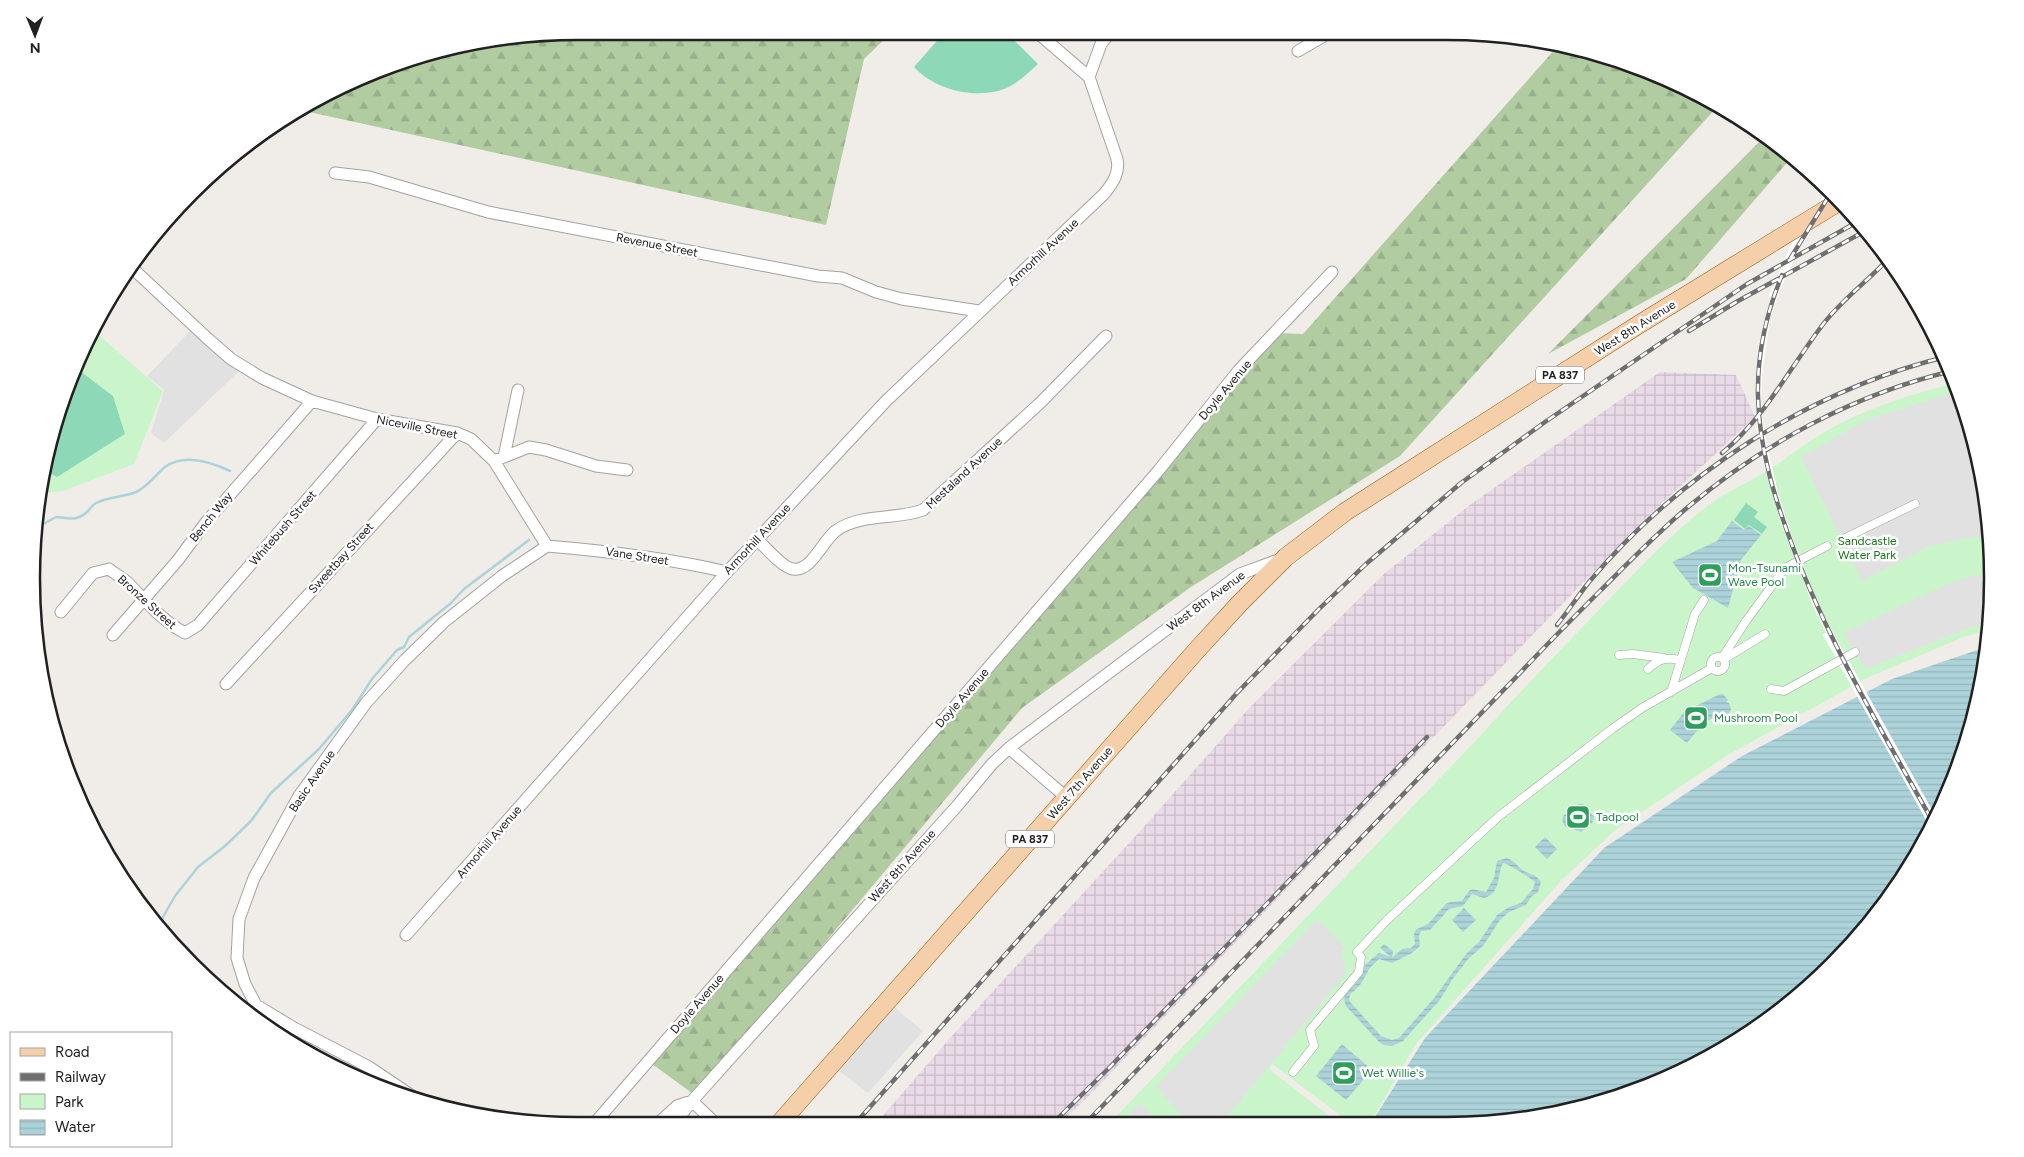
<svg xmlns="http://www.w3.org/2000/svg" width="2024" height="1157" font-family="Figtree,sans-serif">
  <defs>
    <pattern id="industrial-grid" width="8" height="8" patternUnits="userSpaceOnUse" patternTransform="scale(1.25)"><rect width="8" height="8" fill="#e9dae7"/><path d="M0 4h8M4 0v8" fill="none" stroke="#c8bbc6"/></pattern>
    <pattern id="forest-firs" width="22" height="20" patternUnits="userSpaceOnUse" patternTransform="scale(1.25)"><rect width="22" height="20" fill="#b0cca0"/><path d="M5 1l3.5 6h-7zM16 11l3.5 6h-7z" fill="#97af8a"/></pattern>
    <pattern id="water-rules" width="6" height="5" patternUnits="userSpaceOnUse" patternTransform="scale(1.25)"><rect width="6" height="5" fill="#acd3da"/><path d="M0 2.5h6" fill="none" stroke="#94b5bb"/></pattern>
  </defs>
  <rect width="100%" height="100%" fill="#f0ede8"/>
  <!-- industrial -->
  <path fill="url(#industrial-grid)" d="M1660,372L1736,375L1755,417L1642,522L1297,878L1087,1098L1058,1125H875L950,1038L1142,829L1252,705L1385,573L1471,504Z"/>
  <!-- forest -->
  <path fill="url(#forest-firs)" d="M889,35L864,59L826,225L300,110L336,88L403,60L507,36Z
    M1557,47L1621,60L1717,107L1400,456L1191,587L1022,708L696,1096L648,1061L1275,333L1303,334Z
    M1765,136L1791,158L1686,279L1548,354Z"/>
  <!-- park -->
  <path fill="#caf5ca" d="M92,329L163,391L134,464L63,491L43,493L50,437Z
    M1955,383L1982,471L1993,578L1988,631L1966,636L1867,678L1728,755L1615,830L1561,881L1416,1044L1369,1125H1353L1272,1064L1269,1069L1341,1125H1108L1481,735C1525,686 1571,639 1616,592C1647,561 1677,528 1713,502C1729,490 1748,483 1765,472C1784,461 1800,447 1818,436C1860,410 1908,395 1955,383Z"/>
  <!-- pitch -->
  <path fill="#8dd8b6" d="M943,34H1008L1038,64C1027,74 1017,84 1004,89C974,100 934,89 914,67Z
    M76,368L113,396L125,434L57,477L45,471L50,437Z
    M1746,503L1758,512L1754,517L1767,527L1762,534L1749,525L1745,529L1734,520Z"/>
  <!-- parking -->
  <path fill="#e1e1e1" d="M192,329L239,371L164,443L151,433L164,390L147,376Z
    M1958,391L1982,471L1988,534L1930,546L1862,581L1801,457L1866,420Z
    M1992,572L1988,624L1971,627L1866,669L1843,633L1954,581Z
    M1317,919L1345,947L1340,953L1347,972L1220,1125H1191L1156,1087Z
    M894,1007L923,1031L868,1093L838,1070Z
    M1140,1103L1161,1125H1119Z"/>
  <!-- water -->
  <path fill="url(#water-rules)" fill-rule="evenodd" d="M1732,521L1744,530L1749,526L1761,535L1741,560L1728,608L1693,588L1672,562L1717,541Z
    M1986,647L1982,685L1951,788L1901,882L1832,966L1719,1052L1621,1097L1482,1125H1370L1425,1038L1604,848L1742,756L1892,679Z
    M1720,694H1723L1728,700L1726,702L1729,703L1731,710L1728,715C1711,712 1698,730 1687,743L1670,730L1684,712Z
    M1578,804H1583L1594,817L1592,823L1581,832L1565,826L1562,820L1564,815Z
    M1545,837L1557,849L1547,859L1535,847Z
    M1507,858C1515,861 1518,867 1524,871C1531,875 1536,874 1541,882L1538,892L1531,897L1526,905L1509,912L1500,920L1483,946L1469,958L1454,977L1439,1001L1403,1041L1392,1046L1384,1045L1379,1042L1346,1006C1340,991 1351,991 1357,982C1360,978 1361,972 1364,967C1367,962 1374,957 1379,953L1391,957L1380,948L1384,944L1393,951L1392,958L1402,949L1411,948L1415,944L1414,933L1417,929L1428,924L1446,904L1450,902L1462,901C1472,886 1469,889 1486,892L1494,878L1497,861ZM1503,863C1507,863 1532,879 1535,882L1533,889L1521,903L1509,907L1497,915L1479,942L1466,954L1435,997L1399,1038L1392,1040L1381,1036L1351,1003L1349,1000L1350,994C1360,987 1363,981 1368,971C1370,967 1376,962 1379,959L1392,963L1412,953L1420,946L1419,936L1421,931L1430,930L1449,909L1463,906L1472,894L1484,898C1501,894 1497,874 1503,863Z
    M1464,908L1476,920L1463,932L1452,920Z
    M1342,1044L1372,1070L1346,1100L1316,1076Z"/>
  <!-- pier -->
  <path fill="#fff" d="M1828,188L1835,195L1798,251L1779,292L1770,319L1762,374L1761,400L1764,432L1778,493L1793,540L1815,596L1831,629L1936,817L1930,827L1823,635L1826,633L1813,606L1781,523L1764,465L1757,432L1756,375L1763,326L1771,297L1769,296L1791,245Z"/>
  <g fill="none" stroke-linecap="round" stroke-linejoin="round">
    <!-- stream -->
    <path stroke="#acd3da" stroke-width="2.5" d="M38,527L56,517C69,518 77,522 88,511C90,509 92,505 96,503C108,497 124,497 136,492C149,486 154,476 165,467C184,453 211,462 230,471
      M160,928L163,917L175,896L198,867L225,846L251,821L271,793L319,749L352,710L372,679L397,650L404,647L409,637L451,603L464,589L529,540"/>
    <defs>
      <path id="pedestrian" d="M1841,540L1915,504
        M1619,655L1633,654L1664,658
        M1711 664a7 7 0 1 1 14 0a7 7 0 1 1-14 0Z
        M1722,658L1746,621L1785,568L1827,546
        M1724,659L1765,634
        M1648,669C1659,659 1665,657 1680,660
        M1771,689L1784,691L1855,652
        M1671,692L1695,614L1704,600
        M1293,1072L1314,1046L1310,1030L1359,972L1361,957L1357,952L1386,921L1498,817L1612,729L1642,708L1712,668"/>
      <path id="minor" d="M1298,51L1329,33
        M1089,77L1101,44L1109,34
        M335,173L369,177L488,212L818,276L842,278L876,292L902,299L979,311
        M130,266L207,338L231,359L262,378L312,401L377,419L457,433L471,439L494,461L529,447L546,450L596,466L627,470
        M504,457L518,390
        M494,461L547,546
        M757,539C765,547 783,568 793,569C812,572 823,539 837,530C862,513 896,520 923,510L1040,403L1106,336
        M547,546C607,551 668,558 727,572
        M61,612L93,573L109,569C115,574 123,578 128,583C146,601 162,621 185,633L198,625L377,419
        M113,635L178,560L207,521L312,401
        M226,684L457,433
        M1009,748L1067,798
        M406,935L727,572L886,401L1104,194C1113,183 1120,173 1117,159L1089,77L1039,34
        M418,1100L369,1067L294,1028L256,1005L245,984L237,958L239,919L254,878L299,796L366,703L405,660L444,622L502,576L547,546
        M593,1125L1159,470L1239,370L1332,272
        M656,1125L677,1106L692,1101L717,1125
        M673,1125L692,1101L957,806L992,764L1009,748L1240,574L1281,559"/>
      <path id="primary" d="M778,1125L1196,651L1239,604L1286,557L1345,512L1638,325L1840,201"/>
    </defs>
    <!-- pedestrian casing -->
    <use href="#pedestrian" stroke="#a2a2a2" stroke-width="9"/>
    <!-- minor casing -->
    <use href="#minor" stroke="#a2a2a2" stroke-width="13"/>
    <!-- primary casing -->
    <use href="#primary" stroke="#905c0d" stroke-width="19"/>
    <!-- pedestrian -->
    <use href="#pedestrian" stroke="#fff" stroke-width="8"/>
    <!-- minor -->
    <use href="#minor" stroke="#fff" stroke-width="11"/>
    <!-- primary -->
    <use href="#primary" stroke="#f4cfa9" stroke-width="18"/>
    <defs>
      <path id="rail" d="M1790,259L1832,191
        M1782,275C1766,314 1757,354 1758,396C1759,449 1775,500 1794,550C1830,645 1883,733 1933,822
        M1689,331L1738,301L1865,231
        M1722,453C1764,418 1788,371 1821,327C1840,301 1866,283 1888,259
        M1557,625C1568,611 1578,596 1589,582C1680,474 1808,391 1945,357
        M854,1125L1237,693L1318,610L1366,564L1461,483L1545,422L1747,284L1857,222
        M1051,1125L1111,1066L1427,737
        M1084,1125L1521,672C1547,644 1573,618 1600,591C1629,562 1657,533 1688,507C1764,443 1855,394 1952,371"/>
    </defs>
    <!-- rail casing -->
    <use href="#rail" stroke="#6f6f6f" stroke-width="4.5"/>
    <!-- rail -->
    <use href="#rail" stroke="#fff" stroke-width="2.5" stroke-dasharray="8" stroke-linecap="butt"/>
  </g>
  <!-- icons -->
  <defs>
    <symbol id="stadium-square" viewBox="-11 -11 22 22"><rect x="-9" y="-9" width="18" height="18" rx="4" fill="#2e9e5b" stroke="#fff"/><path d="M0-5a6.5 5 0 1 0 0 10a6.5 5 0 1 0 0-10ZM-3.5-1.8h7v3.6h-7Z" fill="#fff"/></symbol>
  </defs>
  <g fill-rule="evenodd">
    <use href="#stadium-square" x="1696" y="561" width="28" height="28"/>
    <use href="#stadium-square" x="1682" y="704" width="28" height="28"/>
    <use href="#stadium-square" x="1564" y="803" width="28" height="28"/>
    <use href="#stadium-square" x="1330" y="1059" width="28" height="28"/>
  </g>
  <g text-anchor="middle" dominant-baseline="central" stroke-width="5" stroke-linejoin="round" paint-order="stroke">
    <!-- shield labels -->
    <g fill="#fff" stroke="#646464" stroke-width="1">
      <rect x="1536" y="366.5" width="48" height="17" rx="4"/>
      <rect x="1006" y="830.5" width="48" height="17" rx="4"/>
    </g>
    <g font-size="11" font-weight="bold" fill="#212121">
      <text x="1560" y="375">PA 837</text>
      <text x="1030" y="839">PA 837</text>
    </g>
    <!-- street labels -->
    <g font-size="12" fill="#212121" stroke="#fff">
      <text transform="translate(657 245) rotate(11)">Revenue Street</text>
      <text transform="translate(1043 252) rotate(-43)">Armorhill Avenue</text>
      <text transform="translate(1635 328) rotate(-32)">West 8th Avenue</text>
      <text transform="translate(1225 390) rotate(-50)">Doyle Avenue</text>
      <text transform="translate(417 427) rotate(11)">Niceville Street</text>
      <text transform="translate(964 473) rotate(-43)">Mestaland Avenue</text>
      <text transform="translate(211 517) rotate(-51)">Bench Way</text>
      <text transform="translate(283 528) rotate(-49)">Whitebush Street</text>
      <text transform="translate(757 539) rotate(-47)">Armorhill Avenue</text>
      <text transform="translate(637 556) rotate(9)">Vane Street</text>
      <text transform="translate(341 558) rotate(-48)">Sweetbay Street</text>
      <text transform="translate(1206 601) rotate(-36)">West 8th Avenue</text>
      <text transform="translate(147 602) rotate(42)">Bronze Street</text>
      <text transform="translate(962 698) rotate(-49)">Doyle Avenue</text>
      <text transform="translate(312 781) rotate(-56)">Basic Avenue</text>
      <text transform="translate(1080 783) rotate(-49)">West 7th Avenue</text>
      <text transform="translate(489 842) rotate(-49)">Armorhill Avenue</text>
      <text transform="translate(902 866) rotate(-48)">West 8th Avenue</text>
      <text transform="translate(697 1004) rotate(-49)">Doyle Avenue</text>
    </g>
    <!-- park labels -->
    <g font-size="12" fill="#157817" stroke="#fff">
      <text x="1867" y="541">Sandcastle<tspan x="1867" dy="14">Water Park</tspan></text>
    </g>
    <!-- leisure labels -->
    <g font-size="12" fill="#27864d" stroke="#fff" text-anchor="start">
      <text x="1728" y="568">Mon-Tsunami<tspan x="1728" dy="14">Wave Pool</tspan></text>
      <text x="1714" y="718">Mushroom Pool</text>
      <text x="1596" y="817">Tadpool</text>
      <text x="1362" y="1073">Wet Willie's</text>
    </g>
  </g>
  <!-- crop -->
  <path d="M0 0H2024V1157H0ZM578 40H1446A538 538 0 0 1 1984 578V579A538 538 0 0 1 1446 1117H578A538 538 0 0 1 40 579V578A538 538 0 0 1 578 40Z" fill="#fff" fill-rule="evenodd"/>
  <path fill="none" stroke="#212121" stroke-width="2.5" d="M578 40H1446A538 538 0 0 1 1984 578V579A538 538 0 0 1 1446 1117H578A538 538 0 0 1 40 579V578A538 538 0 0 1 578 40Z"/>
  <!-- legend -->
  <rect x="10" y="1032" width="162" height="115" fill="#ffffff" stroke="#a6a6a6"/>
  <rect x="20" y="1048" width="25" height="8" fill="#f4cfa9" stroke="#a6a6a6"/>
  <text x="55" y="1057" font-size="15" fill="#212121">Road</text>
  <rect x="20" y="1073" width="25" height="8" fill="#6f6f6f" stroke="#a6a6a6"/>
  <text x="55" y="1082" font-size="15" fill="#212121">Railway</text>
  <rect x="20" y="1094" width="25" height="15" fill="#caf5ca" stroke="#a6a6a6"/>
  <text x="55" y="1107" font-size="15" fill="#212121">Park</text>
  <rect x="20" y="1120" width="25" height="15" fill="url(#water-rules)" stroke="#a6a6a6"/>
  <text x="55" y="1132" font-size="15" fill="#212121">Water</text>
  <!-- north arrow -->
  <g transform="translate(35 35) rotate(179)" stroke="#ffffff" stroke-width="4" paint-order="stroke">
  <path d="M0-4L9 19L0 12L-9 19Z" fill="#212121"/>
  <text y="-8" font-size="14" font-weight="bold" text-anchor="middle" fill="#212121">N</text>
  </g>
</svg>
